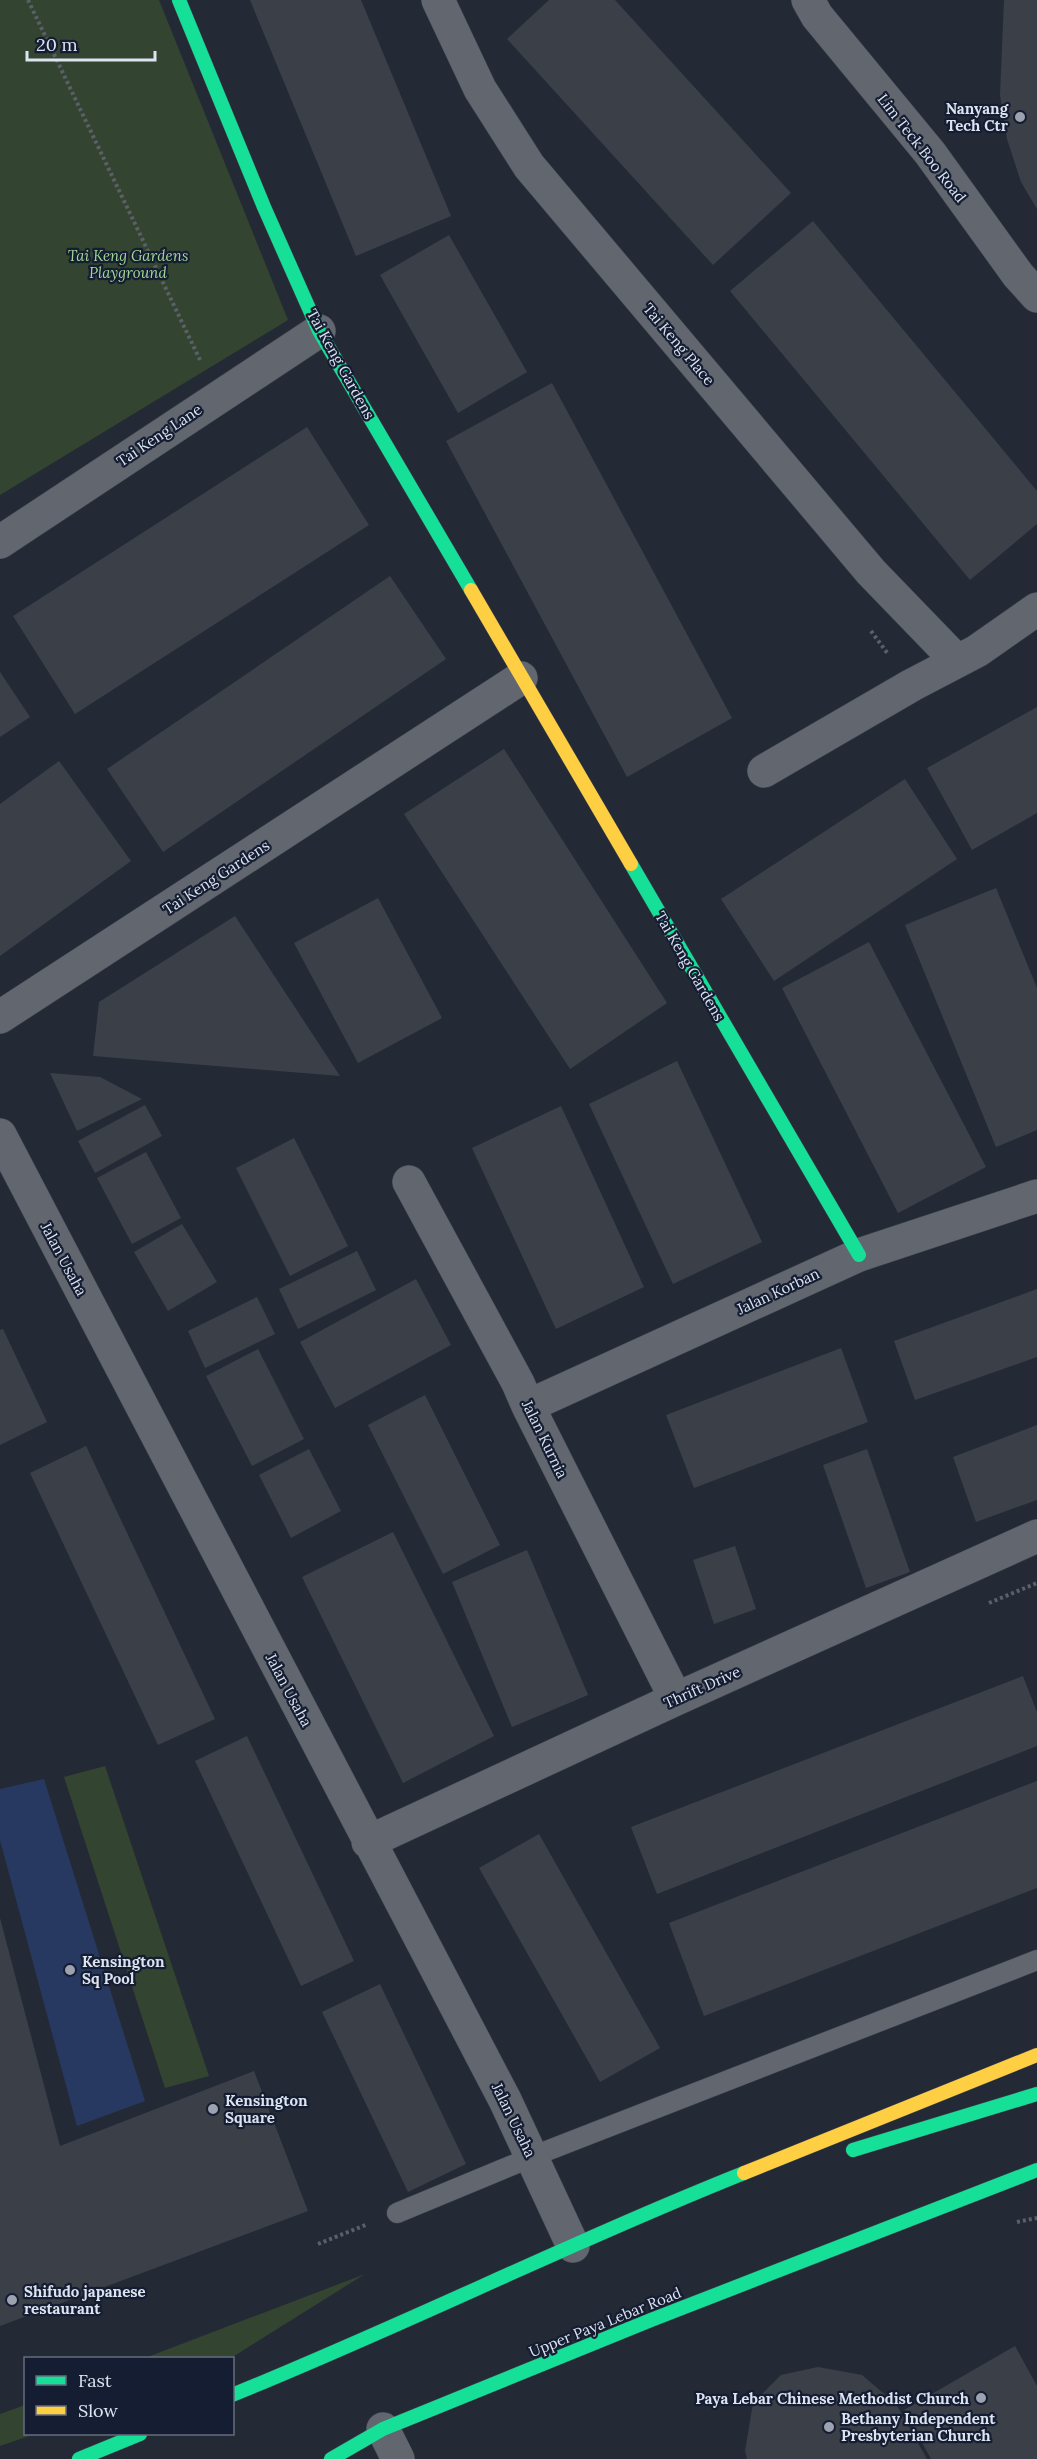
<svg xmlns="http://www.w3.org/2000/svg" width="1037" height="2459" font-family="Lora,serif">
  <rect width="100%" height="100%" fill="#242a35"/>
  <!-- green -->
  <path fill="#334430" d="M0,0H159L288,320L0,495Z
    M105,1766L209,2076L165,2088L64,1777Z
    M365,2274L231,2358H145Z
    M25,2405L26,2434H35L0,2446V2414Z"/>
  <!-- water -->
  <path fill="#283961" d="M44,1779L145,2101L77,2126L0,1840V1789Z"/>
  <!-- building -->
  <path fill="#3b3f48" d="M250,0H361L451,216L356,256Z
    M549,0H615L791,193L713,265L507,39Z
    M1004,0H1037V209L1021,182L1007,139L1000,95Z
    M813,221L1037,491V524L970,580L730,291Z
    M449,235L527,372L458,413L380,275Z
    M552,383L732,718L627,777L446,441Z
    M307,427L369,525L75,714L13,616Z
    M390,576L446,659L163,852L107,769Z
    M0,672L30,717L0,737Z
    M1037,707V813L972,850L927,768Z
    M504,749L667,1003L570,1069L404,814Z
    M59,761L131,861L0,956V804Z
    M905,779L957,859L774,981L721,899Z
    M996,888L1037,988V1130L996,1147L905,925Z
    M378,898L442,1018L358,1063L294,943Z
    M235,916L340,1076L93,1056L99,1002Z
    M869,942L986,1167L898,1213L782,988Z
    M677,1061L762,1242L673,1284L589,1104Z
    M50,1073L100,1077L142,1099L77,1131Z
    M145,1105L162,1136L95,1173L78,1141Z
    M561,1106L644,1287L556,1329L472,1148Z
    M294,1138L348,1246L290,1276L236,1168Z
    M146,1152L181,1218L132,1244L97,1178Z
    M182,1224L217,1282L168,1311L134,1252Z
    M357,1251L376,1290L298,1329L279,1289Z
    M416,1279L451,1345L335,1408L300,1342Z
    M1037,1289V1357L915,1400L894,1341Z
    M257,1297L275,1334L205,1368L188,1331Z
    M3,1329L47,1422L0,1445V1330Z
    M841,1348L868,1422L694,1488L666,1415Z
    M258,1349L304,1439L252,1466L206,1376Z
    M425,1395L500,1545L443,1574L368,1425Z
    M1037,1425V1500L976,1522L953,1457Z
    M86,1446L215,1719L158,1745L30,1473Z
    M309,1449L341,1511L291,1538L259,1475Z
    M867,1449L910,1572L866,1588L823,1465Z
    M393,1532L494,1736L403,1783L302,1577Z
    M735,1546L756,1609L714,1624L693,1560Z
    M527,1550L588,1695L512,1727L452,1582Z
    M1023,1676L1037,1712V1746L657,1894L631,1827Z
    M247,1736L354,1961L301,1986L195,1761Z
    M1037,1781V1888L704,2016L669,1923Z
    M539,1834L660,2048L600,2082L479,1868Z
    M0,1918L60,2146L254,2071L308,2211L0,2326Z
    M380,1984L466,2164L408,2192L322,2012Z
    M1015,2346L1037,2386V2459H931L904,2410Z
    M818,2367L862,2375L896,2404L927,2459H747L745,2451L753,2403L781,2375Z"/>
  <g fill="none" stroke-linecap="round" stroke-linejoin="round">
    <defs>
      <path id="lane" d="M397,2213L549,2150L1037,1960"/>
      <path id="street" d="M438,0L480,89L529,166L871,572L957,661
        M808,0L817,16L930,153L1018,275L1037,296
        M0,542L319,331
        M764,771L912,685L977,651L1037,609
        M0,1017L521,678
        M0,1135L505,2100L573,2246
        M409,1182L518,1383L528,1406L676,1699
        M528,1406L859,1255L1037,1196
        M368,1842L676,1699L1037,1536
        M383,2429L398,2459"/>
      <path id="fast" d="M179,0L264,207L319,331L471,590
        M631,864L859,1255
        M853,2150L1037,2094
        M232,2395C405,2325 571,2242 744,2173
        M79,2459L140,2434
        M331,2459L383,2429L651,2320L1037,2170"/>
      <path id="slow" d="M471,590L631,864
        M744,2173L1037,2055"/>
    </defs>
    <!-- lane casing -->
    <use href="#lane" stroke="#40454f" stroke-width="21"/>
    <!-- street casing -->
    <use href="#street" stroke="#40454f" stroke-width="34"/>
    <!-- fast casing -->
    <use href="#fast" stroke="#40454f" stroke-width="15"/>
    <!-- slow casing -->
    <use href="#slow" stroke="#40454f" stroke-width="15"/>
    <!-- path -->
    <path stroke="#5b6068" stroke-width="4" stroke-dasharray="3 3" stroke-linecap="butt" d="M28,0L201,362
      M871,631L888,654
      M989,1603L1037,1583
      M1017,2222L1037,2218
      M318,2244L368,2224"/>
    <!-- lane -->
    <use href="#lane" stroke="#61666f" stroke-width="20"/>
    <!-- street -->
    <use href="#street" stroke="#61666f" stroke-width="33"/>
    <!-- fast -->
    <use href="#fast" stroke="#16e098" stroke-width="14"/>
    <!-- slow -->
    <use href="#slow" stroke="#ffcf43" stroke-width="14"/>
  </g>
  <!-- markers -->
  <g fill="#9ca2af" stroke="#141d31" stroke-width="2">
    <circle cx="1020" cy="117" r="6"/>
    <circle cx="70" cy="1970" r="6"/>
    <circle cx="213" cy="2109" r="6"/>
    <circle cx="12" cy="2300" r="6"/>
    <circle cx="981" cy="2398" r="6"/>
    <circle cx="829" cy="2427" r="6"/>
  </g>
  <g text-anchor="middle" dominant-baseline="central" stroke-width="4.5" stroke-linejoin="round" paint-order="stroke">
    <!-- poi labels -->
    <g font-size="15" font-weight="bold" fill="#dce3f1" stroke="#141d31" text-anchor="start">
      <text x="1008" y="108" text-anchor="end">Nanyang<tspan x="1008" dy="17">Tech Ctr</tspan></text>
      <text x="82" y="1961">Kensington<tspan x="82" dy="17">Sq Pool</tspan></text>
      <text x="225" y="2100">Kensington<tspan x="225" dy="17">Square</tspan></text>
      <text x="24" y="2291">Shifudo japanese<tspan x="24" dy="17">restaurant</tspan></text>
      <text x="969" y="2398" text-anchor="end">Paya Lebar Chinese Methodist Church</text>
      <text x="841" y="2418">Bethany Independent<tspan x="841" dy="17">Presbyterian Church</tspan></text>
    </g>
    <!-- street labels -->
    <g font-size="15" fill="#dce3f1" stroke="#141d31">
      <text transform="translate(922 148) rotate(52)">Lim Teck Boo Road</text>
      <text transform="translate(679 344) rotate(50)">Tai Keng Place</text>
      <text transform="translate(341 364) rotate(61)">Tai Keng Gardens</text>
      <text transform="translate(159 435) rotate(-34)">Tai Keng Lane</text>
      <text transform="translate(216 877) rotate(-33)">Tai Keng Gardens</text>
      <text transform="translate(690 966) rotate(60)">Tai Keng Gardens</text>
      <text transform="translate(64 1259) rotate(62)">Jalan Usaha</text>
      <text transform="translate(778 1291) rotate(-25)">Jalan Korban</text>
      <text transform="translate(545 1439) rotate(64)">Jalan Kurnia</text>
      <text transform="translate(702 1687) rotate(-24)">Thrift Drive</text>
      <text transform="translate(289 1690) rotate(62)">Jalan Usaha</text>
      <text transform="translate(514 2120) rotate(64)">Jalan Usaha</text>
      <text transform="translate(605 2322) rotate(-22)">Upper Paya Lebar Road</text>
    </g>
    <!-- park labels -->
    <g font-size="15" font-style="italic" fill="#a1d693" stroke="#141d31">
      <text x="128" y="255">Tai Keng Gardens<tspan x="128" dy="17">Playground</tspan></text>
    </g>
  </g>
  <!-- legend -->
  <rect x="24" y="2357" width="210" height="78" fill="#141d31" stroke="#646c7e" stroke-width="1.5"/>
  <rect x="36" y="2376" width="30" height="9" fill="#16e098" stroke="#646c7e" stroke-width="1.5"/>
  <text x="78" y="2387" font-size="18" fill="#dce3f1">Fast</text>
  <rect x="36" y="2406" width="30" height="9" fill="#ffcf43" stroke="#646c7e" stroke-width="1.5"/>
  <text x="78" y="2417" font-size="18" fill="#dce3f1">Slow</text>
  <!-- scale -->
  <path d="M27 51v9h128v-9" fill="none" stroke="#dce3f1" stroke-width="3"/>
  <text x="36" y="51" font-size="18" fill="#dce3f1" stroke="#141d31" stroke-width="4.5" paint-order="stroke">20 m</text>
</svg>
